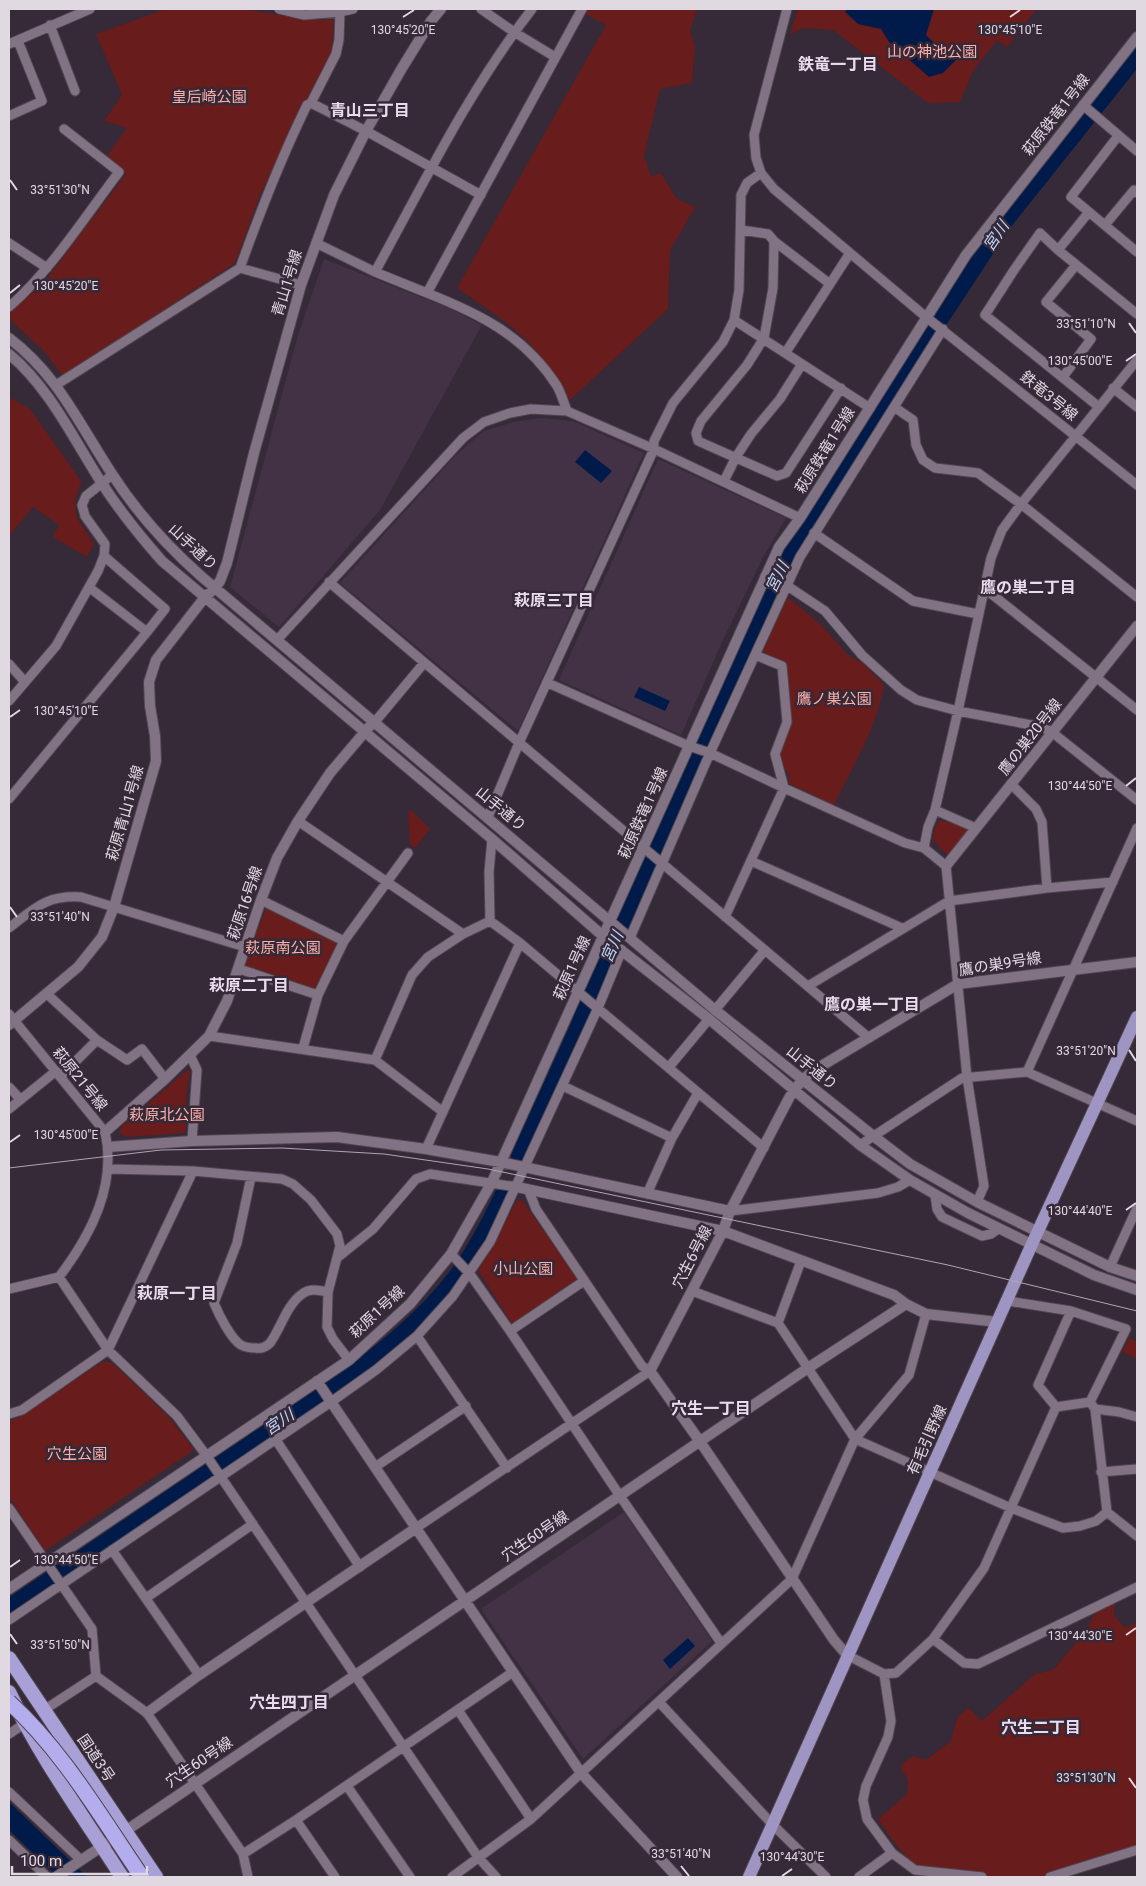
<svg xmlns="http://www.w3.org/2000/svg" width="1146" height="1886" font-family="Roboto,'Noto Sans JP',sans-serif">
  <rect width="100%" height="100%" fill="#362938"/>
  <!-- built -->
  <path fill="#433246" d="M324,259L451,309L482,325L380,510L279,627L230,587L298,335Z
    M541,418L573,421L644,453L518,731L340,583L456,455L484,431L513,422Z
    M658,459L786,518L763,557L723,640L681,735L559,680Z
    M624,1512L712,1641L583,1759L481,1609Z"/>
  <!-- green -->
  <path fill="#681c1b" d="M166,9H243L304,19L334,20L331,55L319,76L260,195L235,263L63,376L44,351L9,319V314L45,281L126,174L104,160L127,128L104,121L122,95L96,34Z
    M585,9H697L690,31L695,47L692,83L660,89L644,156L651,176L661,173L676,198L695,207L670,251L668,309L570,400C558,381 546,361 530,344C509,322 481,305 457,288L606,25L583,13Z
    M798,9H1036L1007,47L997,40L973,71L960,102L928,103L833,30L802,28L790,35Z
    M9,397L30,409L81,481L75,502L77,518L94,544L87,557L53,537L59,525L33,507L9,536Z
    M788,597L822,626L849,656L862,663L884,685C878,725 852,768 834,805L788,783L790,777L778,758L791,725L786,665L762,651Z
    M412,811L430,829L415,848L410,844L408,812Z
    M940,820L947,822L954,821L970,829L952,850L947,854C932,841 928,837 940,820Z
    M267,906L338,943L315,990L244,965Z
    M191,1070C185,1091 186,1112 186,1133L126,1137L120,1133L121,1127L186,1071Z
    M518,1199L522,1200L577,1278L576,1282L516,1323L511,1322L478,1270Z
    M1129,1338L1137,1342V1359L1122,1352Z
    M102,1362H111L168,1416L194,1450L45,1551L9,1497V1421L18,1418Z
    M1115,1600L1114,1615L1125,1628L1137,1622V1848C1105,1858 1072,1873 1038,1877C1003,1881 952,1871 916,1867L895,1844L878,1819L907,1794L908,1780L900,1766L913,1756L926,1760L951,1741L957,1718L969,1708L982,1721L1035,1674L1053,1670L1086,1631L1100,1603Z"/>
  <!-- water -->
  <path fill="#001b4a" d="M847,9H934L926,35L937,46H950L959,57L943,73L929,77L889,42L881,29L858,24L845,12Z
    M585,450L612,471L601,483L575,462Z
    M639,687L670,701L665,711L634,697Z
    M688,1638L695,1646L670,1669L663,1660Z
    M9,1802L87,1877H58L9,1830Z"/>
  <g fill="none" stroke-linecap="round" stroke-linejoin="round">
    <!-- river -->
    <path stroke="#001b4a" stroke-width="16" d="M519,1156L578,1027L608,949L630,911L777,574L801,532L1003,224L1137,56
      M9,1607L334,1387C379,1354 423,1320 457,1275C476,1249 490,1221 504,1192"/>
    <defs>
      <path id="minor" d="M279,9L304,15L340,12L353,9
        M481,9L514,32L555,57
        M787,9L754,135L756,158L761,173L774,189L926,317L1137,485
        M50,25L75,91
        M9,44L90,9
        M311,103L366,131L481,195
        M1083,105L1137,151
        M9,116L42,101L18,41
        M1118,136L1071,197L1137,252
        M1105,225L1134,190L1137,193
        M741,230L768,234L774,241
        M9,243L47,268
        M316,243L375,272L427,293L582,9
        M1058,250L1089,212
        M375,272C424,183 469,90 532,9
        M830,284L774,241L773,288L764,338L747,365L701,421L696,433L698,441L777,476L786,473L841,388
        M301,285L240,268C260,212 281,158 307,105L311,103L336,54L339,40L340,12
        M427,293C480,314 525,336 557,386C561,393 564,403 567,411
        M9,307C52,269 84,218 119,172L64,129
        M734,320L870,408
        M786,352L850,253
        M1063,377L1091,339L1046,302L1076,265
        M56,385L240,268
        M1113,388L1137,407
        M894,407L913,420L916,445L923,460L935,468L978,473L1021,504L1137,597
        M1099,407L985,315L1014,270L1040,233L1058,250L1137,314
        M724,481L736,457L751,434L780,399L802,364
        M814,533L913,601L978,614
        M104,556L165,609L147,632
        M765,576L786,585L825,611L862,655L901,690L917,700L958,711L1042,727L1053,733L1137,800
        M329,582L869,1038
        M984,588L1137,710
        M277,640L463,438L484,422L510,413L531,409L567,411L654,449L800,518
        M9,664L25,682
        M548,683L689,746L710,753L784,788L905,843L924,848
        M9,701L56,646L98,571L104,556L105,544L85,516L82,505L86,496L112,475
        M374,723L424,663
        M1012,785L1036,809L1042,822L1047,888
        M9,799L147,632L90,588
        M935,810L976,828
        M488,817L519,743L654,449V441L673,403L723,342L734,320L739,290L741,195L747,183L761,173
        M298,821L463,934
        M751,861L902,928
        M261,900L344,941
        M725,917L784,788L775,754L787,722L782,666L755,655
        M490,921L520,943L764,1148
        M9,928C35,908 46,895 81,897L245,947
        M630,938L710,753L800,557L943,329
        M239,969L318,995
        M808,986L949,901L1047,888L1113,882
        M47,994L97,1040L127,1060L142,1049L165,1079
        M715,1010L765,950
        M9,1014L105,1132C117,1185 91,1235 59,1277L9,1289
        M209,1036L375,1060L443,1112
        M303,1048L318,995L344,941L408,853
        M190,1055L197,1070L192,1141
        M375,1060L412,975L428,957L463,934L490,921L489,872L492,839
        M669,1067L709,1019
        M1027,1072L1137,828
        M61,1076L97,1040
        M563,1086L672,1138
        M9,1087L20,1099
        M9,1109L56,1071
        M860,1145L962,1078L1027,1072L1137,1121
        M426,1149L520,943
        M108,1169L193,1171L282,1179L293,1184L311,1200L337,1234L340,1246L328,1292L327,1327L333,1339L349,1360
        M251,1177L237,1243L214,1303C219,1315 231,1339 241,1345C246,1348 251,1348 256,1348C262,1349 266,1347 270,1343C281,1328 286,1306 302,1294C310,1288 318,1290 328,1292
        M647,1194L672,1138L698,1093
        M935,1195L937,1209L942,1217L982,1236L991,1234L998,1229
        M977,1202L984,1186L967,1077L946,866L924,848L928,827L935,810L958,711L991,558L1002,530L1021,504L1137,360
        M730,1211L878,1193L898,1187L910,1180
        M451,1254L470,1274L510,1331L620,1496L721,1643
        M337,1258L373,1229L416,1179L430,1174L517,1187
        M1110,1267L1137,1208
        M59,1277L108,1350L177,1416L206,1455L478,1857L496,1877
        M692,1291L778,1323L855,1439L1011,1508L1063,1528L1080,1526L1096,1521L1107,1512
        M1008,1301L1071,1311L1126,1329L1090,1402
        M778,1323L801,1261
        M510,1331L584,1281
        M417,1336L507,1468
        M1090,1402L1095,1409L1107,1512L1137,1536
        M1056,1407L1038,1385L1071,1311
        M1095,1409L1119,1412L1137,1417
        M9,1414L22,1410L108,1350L193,1171
        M276,1440L360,1567
        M375,1467L466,1406
        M1101,1472L1137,1469
        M9,1508L92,1629L96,1676L147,1713L243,1854L248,1877
        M416,1528L650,1371L642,1366L536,1209L530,1194L531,1191
        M112,1550L199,1675
        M146,1598L253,1524
        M9,1620L331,1402L376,1370L417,1336L453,1296L490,1242L598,1008L622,950
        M933,1639L964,1663L978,1664L1137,1587
        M847,1655L884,1674L896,1673L933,1639L984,1568L1056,1407L1090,1402
        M884,1674L891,1721L888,1737L866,1786L863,1800L867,1819L892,1853L915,1870L982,1877
        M659,1702L773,1825L826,1877
        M44,1710L96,1676
        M458,1710L531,1819
        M9,1734L24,1724
        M347,1786L410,1877
        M9,1792L81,1860
        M296,1820L335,1877
        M9,1840L47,1877
        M243,1854L296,1820L513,1672
        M452,1877L531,1819L792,1579L855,1439L909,1375L926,1314
        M859,1877L892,1853
        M1050,1877L1137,1850"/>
      <path id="tertiary" d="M9,338C58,375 79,424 112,474C137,513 167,546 202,577L715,1010L872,1135L910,1164L977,1202L1110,1267L1137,1276
        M9,354C49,387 73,438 101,482C119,510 140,536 162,561L492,839L603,936L709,1019L860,1145L910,1180L968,1213L1094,1275L1137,1290
        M946,866L1137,626
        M9,1025L78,967L102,937L114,907L156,761L155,736L150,706L149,682L156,660L205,597L215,588L220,581L227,563L254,453L301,285L334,195L366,131L402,68L431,21L441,9
        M105,1132L165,1079L209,1036L227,1001L261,900L277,858L298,821L330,773L369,727
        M108,1147L192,1141L337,1137L426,1149L500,1162L730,1211
        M517,1187L723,1231L894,1295L906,1304
        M317,1381L581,1773L677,1877
        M9,1589L349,1360L410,1304L451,1254L492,1182L779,547L800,518L966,255L1137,37
        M847,1655L834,1640L701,1443L650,1371L723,1231L730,1211L789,1098C795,1087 803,1079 813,1071L958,984L1137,962
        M147,1713L199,1675L416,1528
        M121,1834L808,1368L906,1304L926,1314L998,1322
        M56,1877L107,1843"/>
      <path id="primary" d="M749,1877L1032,1244L1137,1017"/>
      <path id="trunk" d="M9,1658L156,1877
        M9,1692C40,1757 83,1816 122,1877"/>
    </defs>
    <!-- minor casing -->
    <use href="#minor" stroke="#504652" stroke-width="11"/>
    <!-- tertiary casing -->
    <use href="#tertiary" stroke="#504652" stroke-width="12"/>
    <!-- primary casing -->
    <use href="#primary" stroke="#504652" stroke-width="14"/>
    <!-- trunk casing -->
    <use href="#trunk" stroke="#504652" stroke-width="16"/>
    <!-- minor -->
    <use href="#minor" stroke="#817384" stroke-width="9"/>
    <!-- tertiary -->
    <use href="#tertiary" stroke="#817384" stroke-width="10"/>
    <!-- primary -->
    <use href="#primary" stroke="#9f95c3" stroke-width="12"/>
    <!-- trunk -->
    <use href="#trunk" stroke="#a9a0d8" stroke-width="14"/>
    <!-- tram -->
    <path stroke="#afa6b0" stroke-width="1" d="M9,1168L161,1150L282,1148L384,1154L488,1169L948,1265L1137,1311"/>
    <defs>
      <path id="motorway-bridge" d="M9,1702C63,1751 101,1817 142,1877"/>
    </defs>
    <!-- motorway-bridge casing -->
    <use href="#motorway-bridge" stroke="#504652" stroke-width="17" stroke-linecap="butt"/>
    <!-- motorway-bridge -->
    <use href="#motorway-bridge" stroke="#b3aced" stroke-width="15"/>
  </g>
  <!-- ticks -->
  <path fill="none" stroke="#e1d9e2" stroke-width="2" d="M403,17L414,10M1010,17L1020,10M10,180L17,190M10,293L20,285M1129,323L1136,333M1126,361L1136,354M10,717L20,710M1126,786L1136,778M10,907L17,917M1129,1050L1136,1061M10,1142L20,1135M1126,1210L1136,1203M10,1567L20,1560M10,1634L17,1644M1126,1635L1136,1628M1129,1778L1136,1788M681,1866L689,1876M782,1876L792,1869"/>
  <g text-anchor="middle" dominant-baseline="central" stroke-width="5" stroke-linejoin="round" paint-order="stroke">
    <!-- park labels -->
    <g font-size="15" fill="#fbb0a9" stroke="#362938">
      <text x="932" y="52">山の神池公園</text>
      <text x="209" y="97">皇后崎公園</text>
      <text x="834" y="699">鷹ノ巣公園</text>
      <text x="283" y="948">萩原南公園</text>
      <text x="167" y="1115">萩原北公園</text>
      <text x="523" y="1269">小山公園</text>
      <text x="77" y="1454">穴生公園</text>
    </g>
    <!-- street labels -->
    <g font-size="15" fill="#e1d9e2" stroke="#362938">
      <text transform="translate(1056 115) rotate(-52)">萩原鉄竜1号線</text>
      <text transform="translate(287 283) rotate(-73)">青山1号線</text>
      <text transform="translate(1049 396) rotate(39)">鉄竜3号線</text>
      <text transform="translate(825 450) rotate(-58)">萩原鉄竜1号線</text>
      <text transform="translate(193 547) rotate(43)">山手通り</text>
      <text transform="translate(1030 737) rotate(-52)">鷹の巣20号線</text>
      <text transform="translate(501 809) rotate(40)">山手通り</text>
      <text transform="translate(125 813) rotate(-74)">萩原青山1号線</text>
      <text transform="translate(643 813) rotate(-66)">萩原鉄竜1号線</text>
      <text transform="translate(245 903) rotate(-71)">萩原16号線</text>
      <text transform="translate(1000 964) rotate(-9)">鷹の巣9号線</text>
      <text transform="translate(572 968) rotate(-66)">萩原1号線</text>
      <text transform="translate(812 1068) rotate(39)">山手通り</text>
      <text transform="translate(80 1079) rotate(51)">萩原21号線</text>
      <text transform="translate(692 1257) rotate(-63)">穴生6号線</text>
      <text transform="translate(377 1312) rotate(-43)">萩原1号線</text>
      <text transform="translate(927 1440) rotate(-66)">有毛引野線</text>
      <text transform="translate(535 1536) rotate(-34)">穴生60号線</text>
      <text transform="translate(96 1758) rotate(56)">国道3号</text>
      <text transform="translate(199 1762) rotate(-34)">穴生60号線</text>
    </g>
    <!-- neighbourhood labels -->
    <g font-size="16" font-weight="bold" fill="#ebdbee" stroke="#362938">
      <text x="838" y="64">鉄竜一丁目</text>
      <text x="370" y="110">青山三丁目</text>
      <text x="1028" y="587">鷹の巣二丁目</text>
      <text x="554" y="600">萩原三丁目</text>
      <text x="249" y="985">萩原二丁目</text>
      <text x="872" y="1004">鷹の巣一丁目</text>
      <text x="177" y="1293">萩原一丁目</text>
      <text x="711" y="1408">穴生一丁目</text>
      <text x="289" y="1702">穴生四丁目</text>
      <text x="1041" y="1727">穴生二丁目</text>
    </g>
    <!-- water labels -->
    <g font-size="16" font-style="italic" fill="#bbd4fa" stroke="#362938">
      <text transform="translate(996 236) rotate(-56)">宮川</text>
      <text transform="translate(777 577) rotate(-63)">宮川</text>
      <text transform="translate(612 947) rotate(-66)">宮川</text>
      <text transform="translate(279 1422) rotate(-34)">宮川</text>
    </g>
  </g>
  <g font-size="12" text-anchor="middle" fill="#e1d9e2" stroke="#362938" stroke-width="5" stroke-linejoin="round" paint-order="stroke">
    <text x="403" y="34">130°45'20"E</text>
    <text x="1010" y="34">130°45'10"E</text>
    <text x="60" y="194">33°51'30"N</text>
    <text x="66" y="290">130°45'20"E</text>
    <text x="1086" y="328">33°51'10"N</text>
    <text x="1080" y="365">130°45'00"E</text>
    <text x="66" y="715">130°45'10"E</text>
    <text x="1080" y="790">130°44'50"E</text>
    <text x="60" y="921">33°51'40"N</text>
    <text x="1086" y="1055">33°51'20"N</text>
    <text x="66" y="1139">130°45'00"E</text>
    <text x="1080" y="1215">130°44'40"E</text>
    <text x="66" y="1564">130°44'50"E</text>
    <text x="1080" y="1640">130°44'30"E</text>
    <text x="60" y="1649">33°51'50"N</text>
    <text x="1086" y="1782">33°51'30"N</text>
    <text x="681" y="1858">33°51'40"N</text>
    <text x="792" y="1861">130°44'30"E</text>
  </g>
  <!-- border -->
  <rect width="1146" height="1886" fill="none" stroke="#e1d9e2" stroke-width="20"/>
  <!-- scale -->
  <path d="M12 1866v8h135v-8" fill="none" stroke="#e1d9e2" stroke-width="2.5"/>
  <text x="20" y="1866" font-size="15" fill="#e1d9e2" stroke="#362938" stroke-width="4" paint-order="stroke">100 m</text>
</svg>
